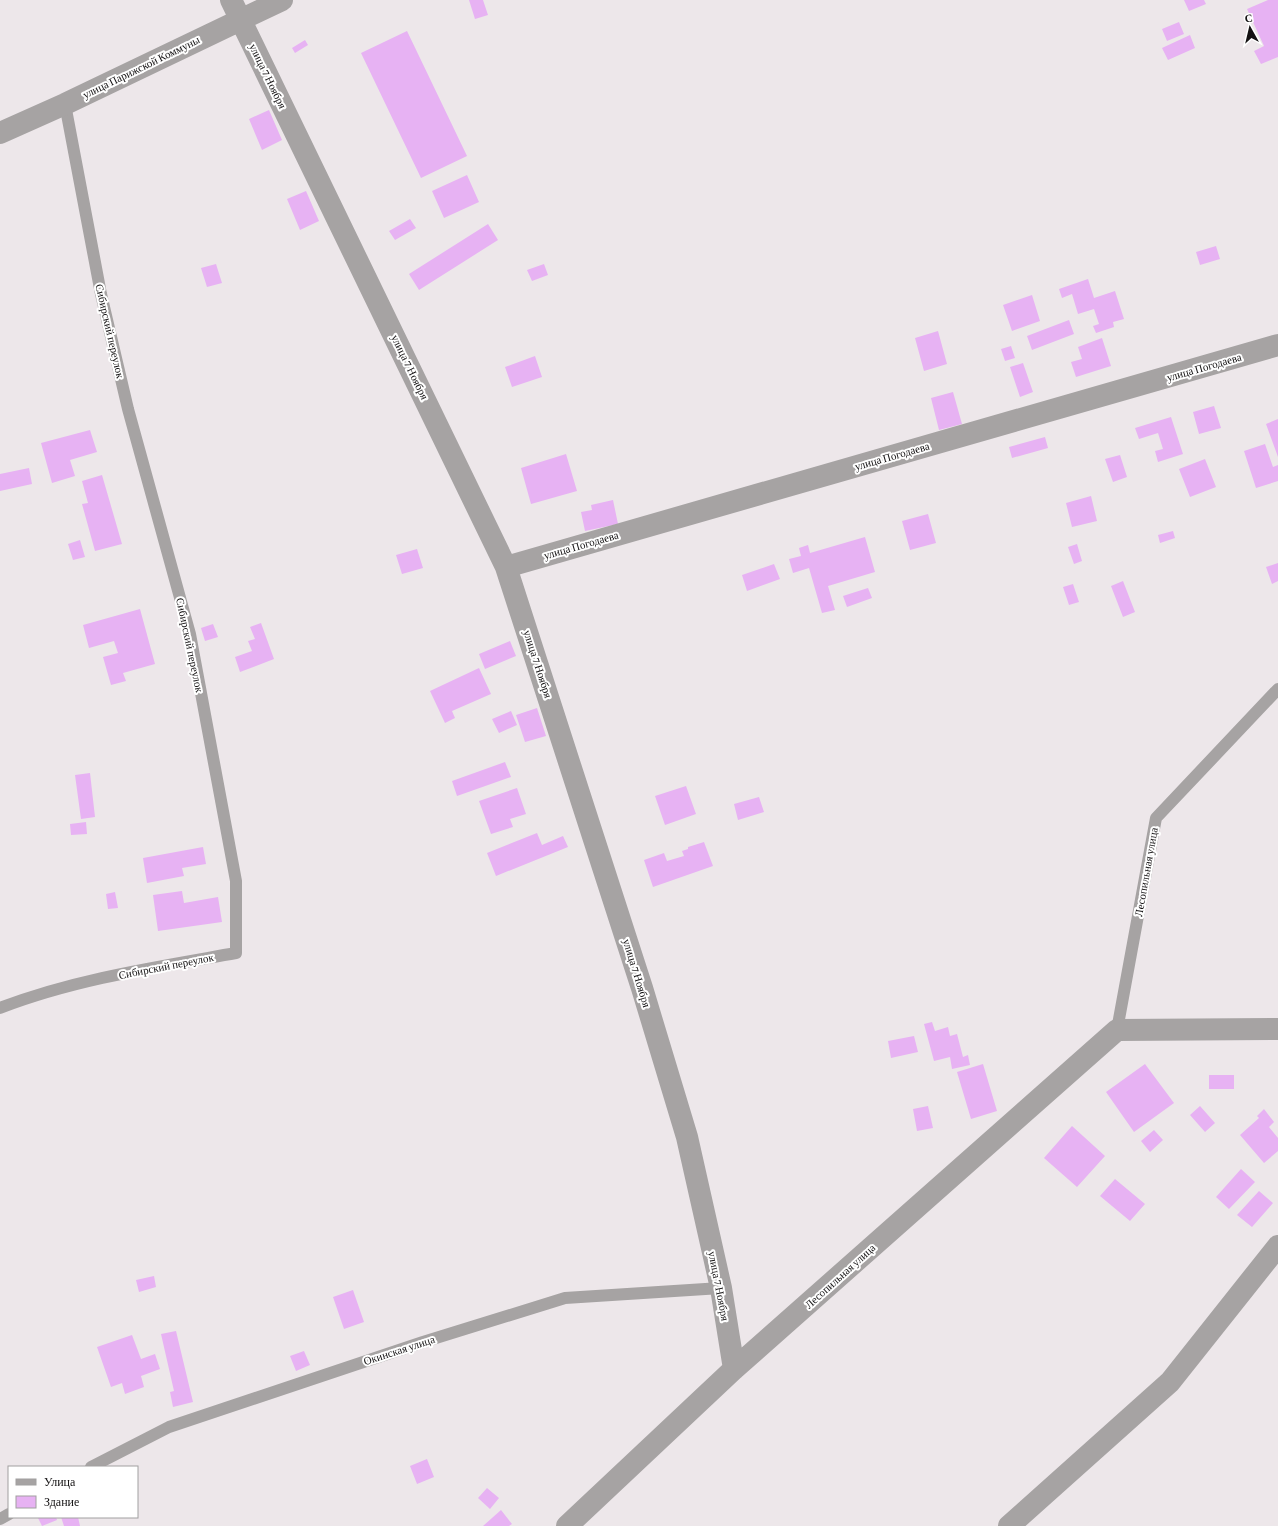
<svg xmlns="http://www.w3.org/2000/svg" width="1278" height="1526" font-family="'Crimson Pro',serif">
  <rect width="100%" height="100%" fill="#ede7ea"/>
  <!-- building -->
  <path fill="#e7b2f3" d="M469,0H483L488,15L475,19Z
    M1184,0H1204L1206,4L1189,11Z
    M1268,0H1278V57L1261,64L1254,51L1264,46L1247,9Z
    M1179,22L1184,34L1167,41L1162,29Z
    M407,31L467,156L421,178L361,53Z
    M1190,35L1195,48L1168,60L1162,48Z
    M305,40L308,45L295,53L292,48Z
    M269,110L282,140L262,150L249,119Z
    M467,175L479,202L444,218L432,191Z
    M306,191L319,221L300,230L287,199Z
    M410,219L416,228L395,240L389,231Z
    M488,224L498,240L419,290L409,274Z
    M1216,246L1220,259L1200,265L1196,252Z
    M216,264L222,283L207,287L201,268Z
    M544,264L548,275L532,281L527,270Z
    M1088,279L1094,298L1115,291L1124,319L1113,322L1114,327L1096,333L1093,326L1099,324L1094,309L1078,314L1072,294L1062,298L1059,289Z
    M1032,295L1040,321L1012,331L1003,305Z
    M1069,320L1074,334L1032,350L1027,336Z
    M938,331L947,364L924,371L915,338Z
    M1102,338L1111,366L1076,377L1071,362L1082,359L1078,347Z
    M1011,346L1015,358L1005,361L1001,349Z
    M535,356L542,377L512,387L505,367Z
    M1023,363L1033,392L1020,397L1010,367Z
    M953,392L962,424L939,430L931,398Z
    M1214,406L1221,428L1199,434L1193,412Z
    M1171,417L1183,454L1158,462L1155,451L1163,449L1158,433L1139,439L1135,428Z
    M1278,419V457L1266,424Z
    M90,430L97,452L70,460L75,476L52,483L41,443Z
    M1045,437L1048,448L1012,458L1009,447Z
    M1265,444L1273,467L1278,465V481L1256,488L1244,451Z
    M566,454L577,491L531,504L521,468Z
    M1120,455L1127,477L1113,482L1105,459Z
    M1205,459L1216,487L1190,497L1179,469Z
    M29,468L32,484L0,491V474Z
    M102,475L122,544L95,551L82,504L88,503L82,481Z
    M1091,496L1097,521L1072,527L1066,503Z
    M613,500L618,524L585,531L581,512L592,510L591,505Z
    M928,514L936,543L910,550L902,521Z
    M1173,531L1175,538L1160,543L1158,535Z
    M865,537L875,572L828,586L835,610L822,613L809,568L793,573L789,559L801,556L799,548L808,545L810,553Z
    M80,540L85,557L73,560L68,544Z
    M1077,544L1082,561L1074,564L1068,547Z
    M417,549L423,568L402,574L396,555Z
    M1278,563V581L1272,584L1266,567Z
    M774,564L780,579L747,591L742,575Z
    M1123,581L1135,612L1123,617L1111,586Z
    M1073,584L1079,602L1069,605L1063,587Z
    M868,588L872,598L847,607L843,596Z
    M140,609L155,664L123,673L126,681L111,685L103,657L118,653L114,641L89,648L83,625Z
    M261,623L274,659L240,672L235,657L252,651L248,641L255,639L250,627Z
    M213,624L218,637L205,641L201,628Z
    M510,641L516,656L485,669L479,654Z
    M479,668L491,694L452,711L455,718L445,723L430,691Z
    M537,708L546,736L525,742L516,715Z
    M511,711L517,725L499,733L492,719Z
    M505,762L511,777L457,796L452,781Z
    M90,773L95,817L81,819L75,775Z
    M686,786L696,814L665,825L655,796Z
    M517,788L526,814L510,819L513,827L491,834L479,801Z
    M759,797L764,812L738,820L734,804Z
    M86,822L87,834L71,835L70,824Z
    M537,833L542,845L563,836L568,847L496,876L487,853Z
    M704,842L713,866L653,887L644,860L664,853L667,861L684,856L682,851L688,849V847Z
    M203,847L206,864L182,868L184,876L147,883L143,858Z
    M182,891L184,903L218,897L222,922L158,931L153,895Z
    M115,892L118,908L108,909L106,894Z
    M932,1022L935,1031L948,1027L950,1036L957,1034L963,1057L968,1055L970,1065L952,1069L950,1057L934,1061L924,1024Z
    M914,1036L918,1052L891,1058L888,1041Z
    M983,1064L997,1111L971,1119L957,1072Z
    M1145,1064L1174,1103L1134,1132L1106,1092Z
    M1209,1075H1234V1089H1209Z
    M928,1106L933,1128L917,1131L913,1109Z
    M1200,1106L1215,1123L1205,1132L1190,1115Z
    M1264,1109L1274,1122L1269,1127L1278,1138V1151L1264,1163L1240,1135L1259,1118L1257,1116Z
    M1072,1126L1105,1156L1077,1187L1044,1158Z
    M1154,1130L1163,1140L1150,1152L1141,1141Z
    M1241,1169L1255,1182L1229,1209L1216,1197Z
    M1115,1179L1145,1204L1130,1221L1100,1196Z
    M1259,1191L1273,1203L1252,1227L1237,1215Z
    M154,1276L156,1287L139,1292L136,1280Z
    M353,1290L364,1322L344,1329L333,1297Z
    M176,1331L193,1402L173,1407L170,1392L174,1391L161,1334Z
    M132,1335L141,1359L155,1354L160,1369L141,1376L144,1387L125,1394L122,1383L111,1387L97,1347Z
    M304,1351L310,1365L296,1371L290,1356Z
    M427,1459L434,1477L417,1484L410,1466Z
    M487,1488L499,1498L490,1509L478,1498Z
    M501,1510L512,1524L509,1526H483Z
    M40,1517H56L57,1520L42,1526L38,1518Z
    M61,1517H78L80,1526H64Z"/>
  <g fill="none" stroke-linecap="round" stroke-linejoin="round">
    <!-- lane -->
    <path stroke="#a6a3a3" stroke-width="12" d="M0,1008C75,979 157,967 236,953V881L190,634L128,409L101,294L65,104
      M1117,1030L1156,818L1278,689
      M91,1467L169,1427L423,1342L565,1298L721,1288
      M0,1519L9,1514"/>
    <!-- street -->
    <path stroke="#a6a3a3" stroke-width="22" d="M231,0L506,567L642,988L687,1137L721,1288L734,1369
      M0,133L65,104L282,0
      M506,567L1278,345
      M567,1526L734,1369L1117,1030L1278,1029
      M1009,1526L1170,1382L1278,1246"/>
  </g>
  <g text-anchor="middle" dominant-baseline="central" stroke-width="4" stroke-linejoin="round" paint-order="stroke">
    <!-- street labels -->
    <g font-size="11" fill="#131112" stroke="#fff">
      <text transform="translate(141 67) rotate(-26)">улица Парижской Коммуны</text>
      <text transform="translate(268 76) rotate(64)">улица 7 Ноября</text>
      <text transform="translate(110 331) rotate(77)">Сибирский переулок</text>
      <text transform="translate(410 367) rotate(64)">улица 7 Ноября</text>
      <text transform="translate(1204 367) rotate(-16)">улица Погодаева</text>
      <text transform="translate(892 456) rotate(-16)">улица Погодаева</text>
      <text transform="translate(581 545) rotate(-16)">улица Погодаева</text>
      <text transform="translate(190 645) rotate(78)">Сибирский переулок</text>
      <text transform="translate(538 664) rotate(72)">улица 7 Ноября</text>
      <text transform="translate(1146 872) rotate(-80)">Лесопильная улица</text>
      <text transform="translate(166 966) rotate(-11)">Сибирский переулок</text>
      <text transform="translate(637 973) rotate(73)">улица 7 Ноября</text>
      <text transform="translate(840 1276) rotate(-42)">Лесопильная улица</text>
      <text transform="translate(719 1286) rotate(79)">улица 7 Ноября</text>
      <text transform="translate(399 1350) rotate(-18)">Окинская улица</text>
    </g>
  </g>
  <!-- legend -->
  <rect x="8" y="1466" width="130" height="52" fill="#ffffff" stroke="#a1a0a0"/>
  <rect x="16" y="1479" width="20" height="6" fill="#a6a3a3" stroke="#a1a0a0"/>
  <text x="44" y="1486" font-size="12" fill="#131112">Улица</text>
  <rect x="16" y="1496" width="20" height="12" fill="#e7b2f3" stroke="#a1a0a0"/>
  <text x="44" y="1506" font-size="12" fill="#131112">Здание</text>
  <!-- north arrow -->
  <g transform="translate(1250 28) rotate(352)" stroke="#ffffff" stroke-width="3" paint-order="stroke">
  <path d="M0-3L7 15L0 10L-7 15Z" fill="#131112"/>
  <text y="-6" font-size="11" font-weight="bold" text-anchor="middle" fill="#131112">С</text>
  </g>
</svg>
